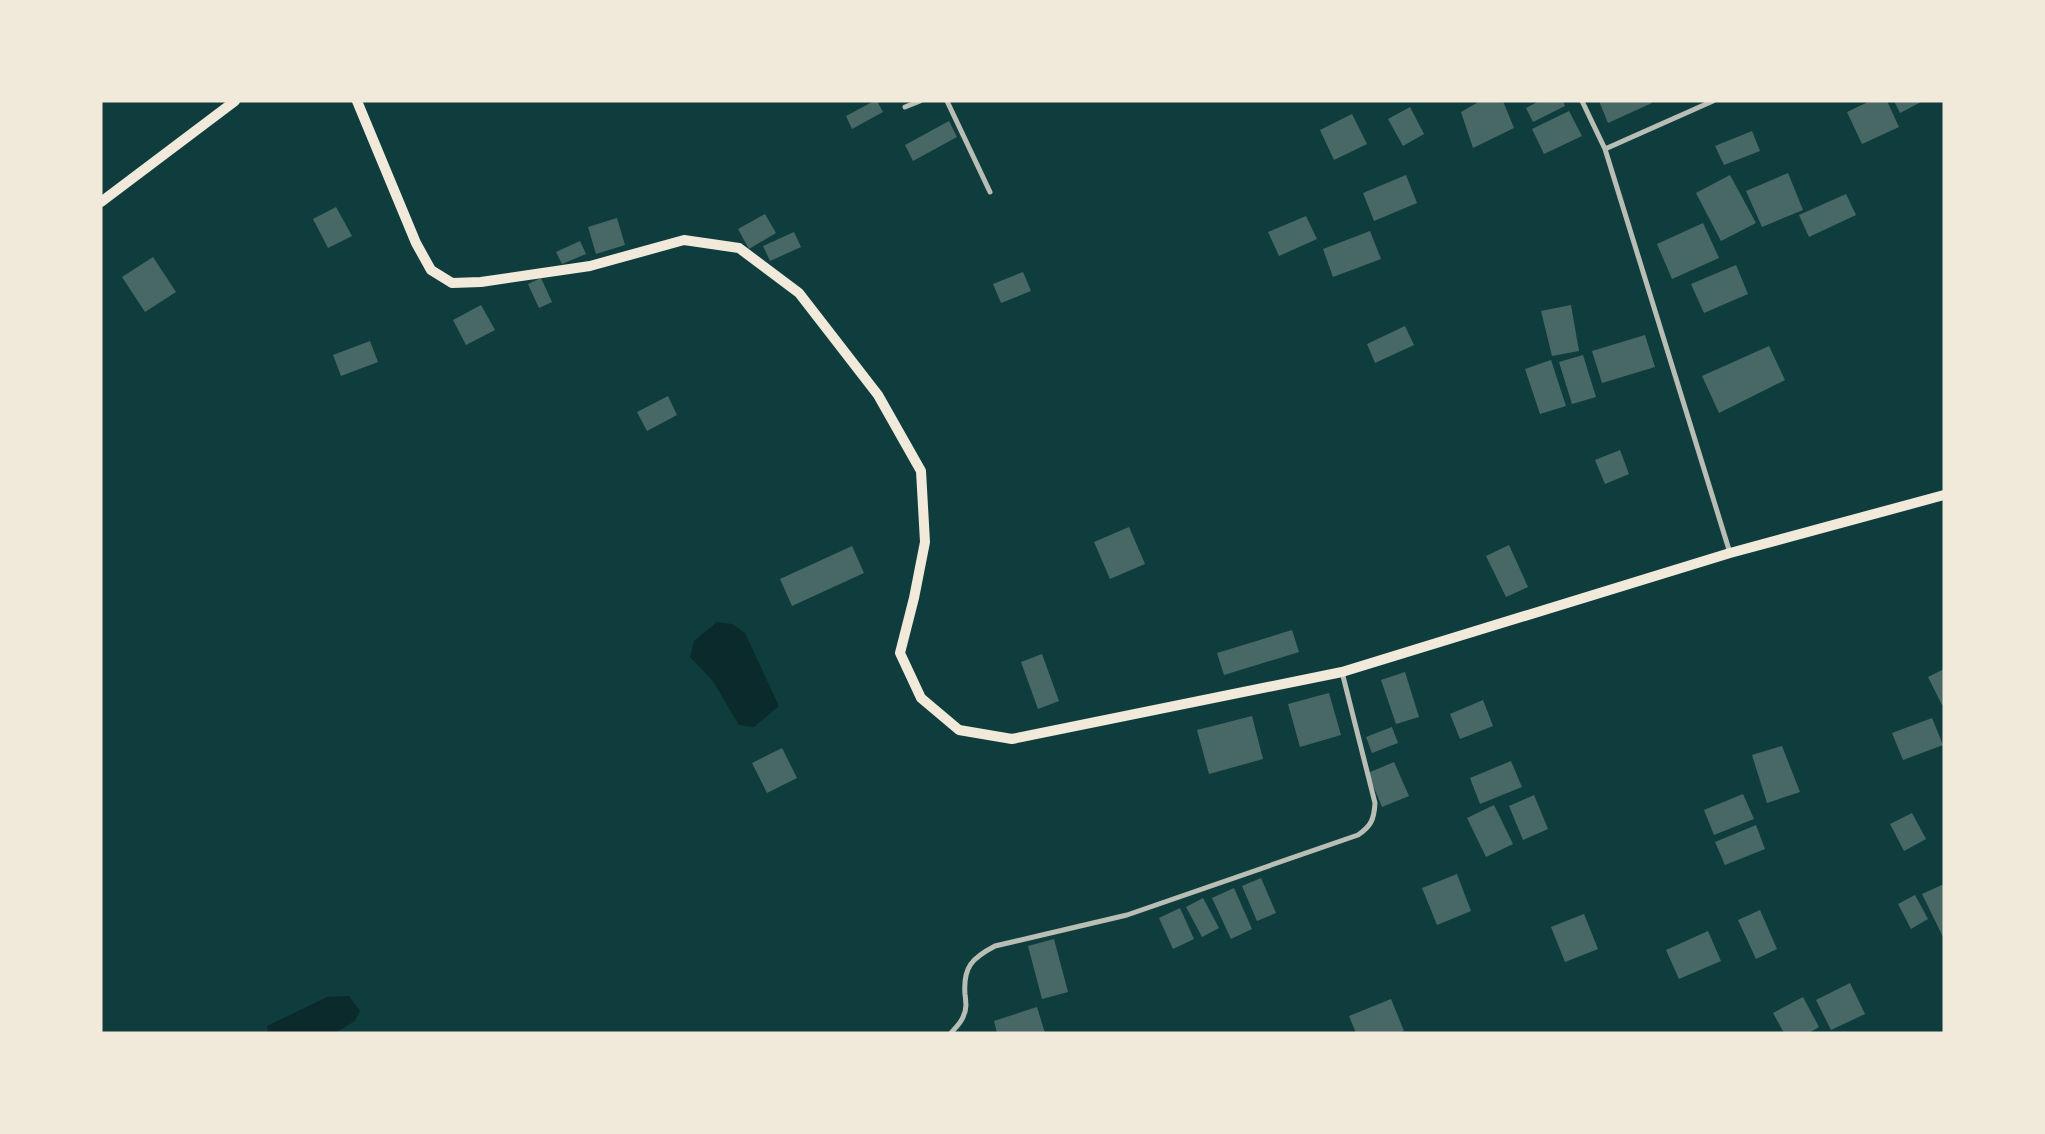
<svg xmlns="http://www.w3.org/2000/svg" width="2045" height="1134" font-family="'PT Sans',sans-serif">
  <rect width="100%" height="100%" fill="#0f3d3e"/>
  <!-- water -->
  <path fill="#0a2a2b" d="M717,622L732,624L745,633L779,706L754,727L739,725L713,681L690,657L694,641Z
    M349,996L360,1011L355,1021L335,1033H268L267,1026L327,997Z"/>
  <!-- building -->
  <path fill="#486865" d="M874,101H877L883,112L852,129L846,116Z
    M1480,101H1503L1514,128L1473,148L1461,112Z
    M1539,101H1563L1565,106L1533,122L1526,108Z
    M1599,101H1651L1652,103L1608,123Z
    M1870,101H1887L1899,127L1862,144L1847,112Z
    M1894,101H1923L1900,113Z
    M1410,107L1424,134L1403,146L1388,119Z
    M1569,111L1582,136L1544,154L1532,129Z
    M1352,114L1367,144L1334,160L1320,130Z
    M949,121L957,137L913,161L905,145Z
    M1752,131L1760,151L1724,165L1715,146Z
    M1788,173L1803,210L1762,227L1746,191Z
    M1406,175L1417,203L1374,221L1363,193Z
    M1730,175L1756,223L1721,241L1696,193Z
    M1846,194L1856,215L1809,237L1799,215Z
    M336,207L352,236L328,248L313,219Z
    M765,214L776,233L749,249L738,229Z
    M1306,216L1317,239L1279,256L1268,232Z
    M617,218L625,245L596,254L588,227Z
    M1703,223L1719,258L1672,279L1657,244Z
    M1370,231L1381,259L1333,277L1323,249Z
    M794,232L801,247L770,261L763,246Z
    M580,241L586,254L562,264L556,252Z
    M153,257L176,292L145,312L122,277Z
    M1736,265L1748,294L1704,313L1691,284Z
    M1023,272L1031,291L1001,303L993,284Z
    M541,278L552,302L539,308L528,284Z
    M481,305L495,330L466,345L453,320Z
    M1571,305L1579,351L1552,356L1541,311Z
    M1405,326L1414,345L1375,363L1367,344Z
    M1645,335L1655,367L1602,383L1592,351Z
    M370,341L378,362L341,376L333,355Z
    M1769,346L1785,380L1719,413L1702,376Z
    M1583,355L1596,397L1572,404L1559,362Z
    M1551,360L1566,406L1540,414L1525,369Z
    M668,396L677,415L647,431L637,412Z
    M1620,450L1629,474L1605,484L1595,460Z
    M1129,527L1145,564L1110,579L1094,542Z
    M1509,545L1528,587L1506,597L1486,556Z
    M852,546L864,573L792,606L780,579Z
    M1292,630L1299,652L1224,675L1217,653Z
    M1042,654L1059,701L1038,709L1021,662Z
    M1944,669V704L1942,705L1928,677Z
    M1405,672L1419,717L1396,724L1381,680Z
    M1329,693L1341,735L1300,747L1288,704Z
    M1483,700L1493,726L1460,739L1450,714Z
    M1252,716L1263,759L1209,774L1197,730Z
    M1932,718L1943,745L1903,760L1892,733Z
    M1392,727L1398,743L1372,753L1366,737Z
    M1782,746L1800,792L1767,803L1752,755Z
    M782,748L797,778L767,793L752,763Z
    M1511,761L1522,787L1480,804L1470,778Z
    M1394,762L1409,796L1382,807L1368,773Z
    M1743,794L1754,819L1714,835L1704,810Z
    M1534,795L1548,829L1523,840L1509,806Z
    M1494,805L1513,844L1486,857L1467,818Z
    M1912,813L1926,839L1904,851L1890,824Z
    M1756,825L1765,849L1725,865L1715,842Z
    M1457,874L1471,911L1437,925L1422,888Z
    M1261,878L1276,913L1257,921L1242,886Z
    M1944,884V939L1922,894Z
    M1234,888L1252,929L1231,939L1212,898Z
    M1915,895L1928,919L1911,929L1898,904Z
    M1203,898L1219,928L1202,937L1186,907Z
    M1180,908L1194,939L1173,949L1159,918Z
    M1760,910L1777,949L1756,959L1738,920Z
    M1584,914L1598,949L1565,962L1551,927Z
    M1708,931L1721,961L1679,979L1666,950Z
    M1054,939L1068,992L1042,999L1028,946Z
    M1850,983L1865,1014L1831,1030L1816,1000Z
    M1803,997L1819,1027L1809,1033H1784L1773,1013Z
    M1391,999L1404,1031L1398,1033H1356L1349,1016Z
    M1037,1007L1045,1033H997L994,1021Z"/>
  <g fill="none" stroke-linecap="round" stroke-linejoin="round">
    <!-- minor -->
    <path stroke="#b8beb3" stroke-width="5" d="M947,101L990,192
      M1582,101L1605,149L1730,553
      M905,107L920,101
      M1605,149L1713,101
      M951,1033C955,1028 961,1023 963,1017C967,1010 966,1002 965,994C963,967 972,958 995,946L1127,915L1358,835C1371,826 1374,820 1375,803L1342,672"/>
    <!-- secondary -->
    <path stroke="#f1e9da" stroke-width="10" d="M357,101L416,243L431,270L452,283L481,282L590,266L684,240L739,248L799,293L878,395L921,471L925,542L914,598L900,653L921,698L959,730L1012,739L1342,672L1730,553L1944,495
      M101,202L235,101"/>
  </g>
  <!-- border -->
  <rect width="2045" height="1134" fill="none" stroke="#f1e9da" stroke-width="205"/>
</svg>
